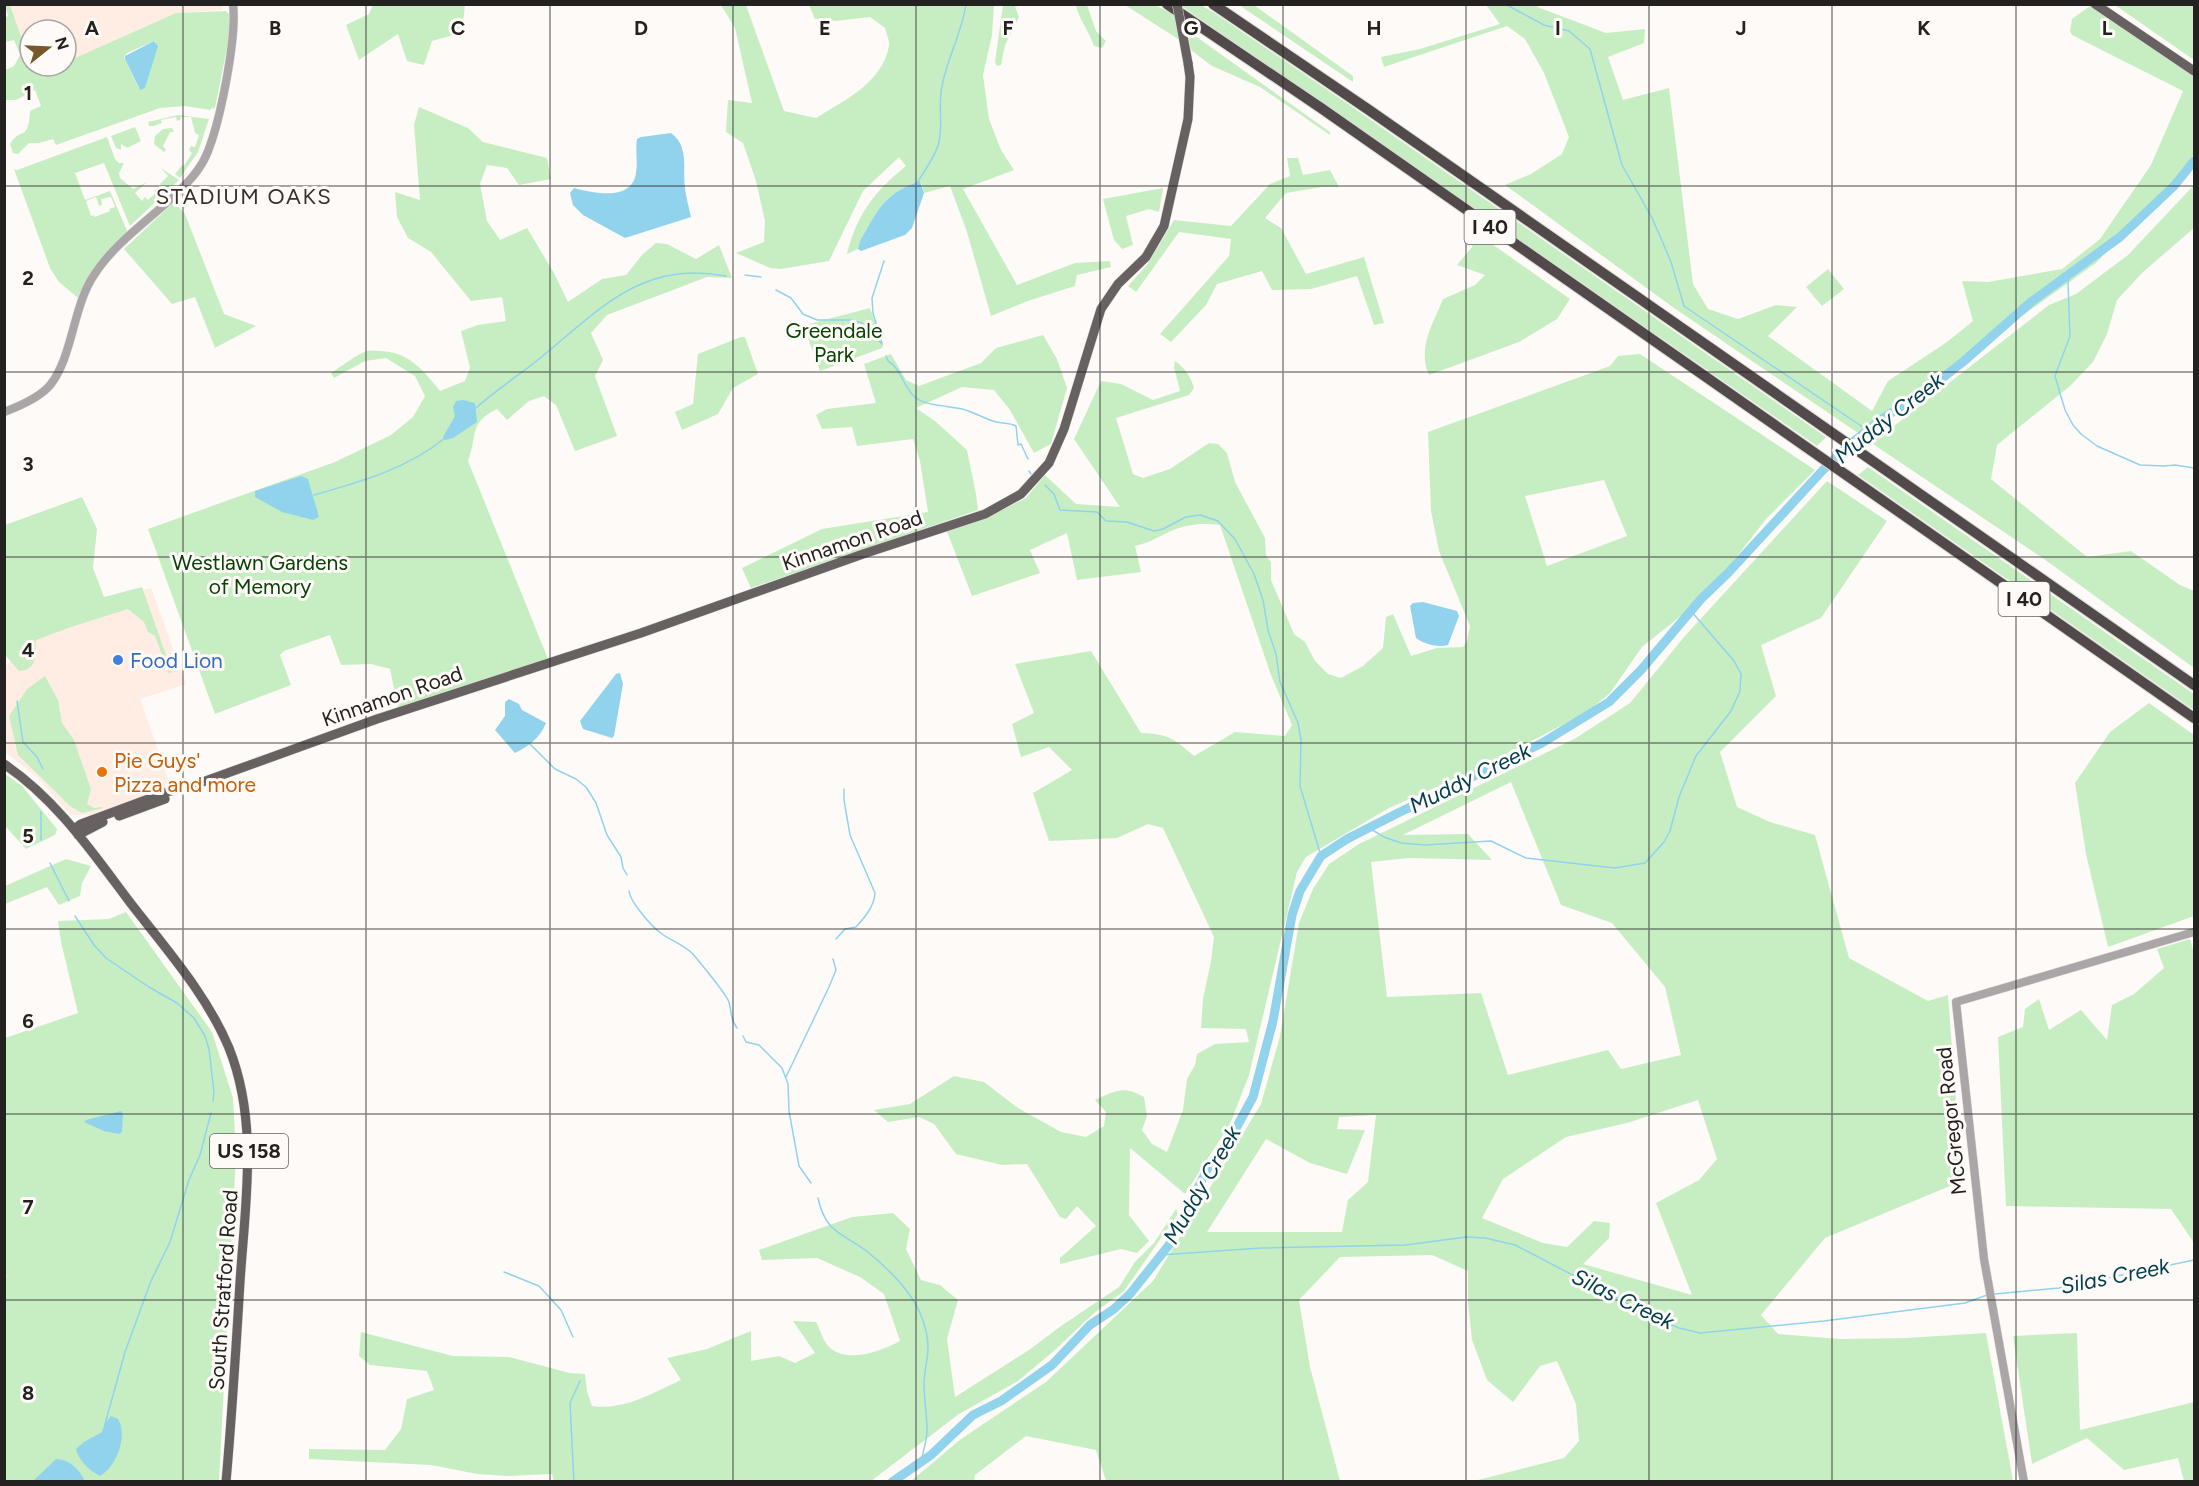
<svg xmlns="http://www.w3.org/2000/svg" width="2199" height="1486" font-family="Figtree,sans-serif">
  <rect width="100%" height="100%" fill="#fefaf7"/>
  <!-- commercial -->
  <path fill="#ffede3" d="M10,5H223L222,10L176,13L66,62V30H30V61Z
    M151,588L186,684L140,699L171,787L90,815H71L37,777L5,752L4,668L29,642L96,602Z"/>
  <!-- green -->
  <path fill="#c7eec3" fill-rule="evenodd" d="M5,5H10L30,61V66L41,70L66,66V62L176,13L226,11L229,14V38L215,108L213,109L212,107L211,110L185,106L160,108L56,145L53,139L39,143H29L18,154L13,153L10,144C21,126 28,143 30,111L41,106L35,90L16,100H5V70L14,66L20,55L14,40L5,42V18L8,16ZM154,41L156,42L145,88L139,89L124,57L127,53Z
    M373,5H465L463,22L454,35L432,41L424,65L407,61L398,34L359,60L346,25L369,14Z
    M721,5H746L784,111L816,118C845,100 882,83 889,46C890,41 886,33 885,28L870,17L836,21L815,19L809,5H994L992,35L983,75L989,119L1001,150L1014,170L963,189L1017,285L1075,263L1110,261L1111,267L1077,275L1075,286L1028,301L991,316L967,232L950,186L924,193L922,184L920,181C883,194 878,210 860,241L858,249L847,254C857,214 874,192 906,166L899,157L863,191L829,261L781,269L770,268L736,253L764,242L765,221L756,181L743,143L726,132L728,100L752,103L735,28Z
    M1003,5H1021L1015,7L1019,17L1005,45L1001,65L997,66L995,62Z
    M1076,5H1087L1096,31L1106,41L1102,48L1094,46C1089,31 1078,18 1076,5Z
    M1125,5H1155L1177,16L1180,35L1178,39Z
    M1180,5H1201L1216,14L1348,104L1826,437L1817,446Z
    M1239,5H1254L1353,76V82Z
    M1486,5H1535L1540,8L1606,33L1645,29L1644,43L1608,57L1623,100L1669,88L1693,284L1708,309L1738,319L1776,305L1797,307L1768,336L1872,411L1888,381L1947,342L1973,321L1962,281L1988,282L2062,269L2100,239L2151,165L2183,91L2072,35L2070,31L2072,19L2090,6L2194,77V154L2178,176L2096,263L1858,433L1674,308L1505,185L1531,174L1562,154L1569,137L1544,73L1525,39L1507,26L1384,67L1381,57L1420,49L1500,24Z
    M2115,5H2194V60Z
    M1187,30L1330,132V135L1260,87L1212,66L1191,50Z
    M419,107L468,128L483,142L547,158L551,179L519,185L507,168L487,165L480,184L487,221L500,240L527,228L554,273L568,302L602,279L626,275L642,255L656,243L667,244L696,259L719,245L732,278L707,277L607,315L591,333L603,360L595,376L617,436L575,451L556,405L544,396L529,401L507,420L497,409C468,423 478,435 468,461L548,659L398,708L390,669L371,664L341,665L330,635L284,651L280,655L291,685L215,714L148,529L335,462L391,435L413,417L425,396L415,376L386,358L365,361L334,378L331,373C342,366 354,356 367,351C371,350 376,351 381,351C409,352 424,371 440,391L465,381L470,368L461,331L478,325L506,321L502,297L471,301L431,252L408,238L397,217L395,192L420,200L414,125Z
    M178,115L209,119L198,152L180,178L175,174L182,165L184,166L192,153L189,150L191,146L195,147L199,135L195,133L191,117H181L180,120L177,121L176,117L161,120L162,123L154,126H149L148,122Z
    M135,127L141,141L127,148L121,144V150L116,148L111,136Z
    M172,128L174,132H170L163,146L166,150L164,152L154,144L155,136L163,129Z
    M107,137L115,159L119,163H124L119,173L120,178L133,189L147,182L135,193L142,201L145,197L148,200L162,187L160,184L168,176L161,168L179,180L130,226L104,163L75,173L85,200L110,191L128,233L91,275L78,298L59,282L50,268L14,169L17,170ZM96,197L99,206L102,205L101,199L111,197L115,207L109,209L110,211L95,217L94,215L91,216L86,201Z
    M1287,158H1298L1303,175L1330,170L1339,187H1322L1286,193L1265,218L1281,228L1306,274L1364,257L1384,323L1374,325L1357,276L1311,289L1272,290L1262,271L1217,284L1206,305L1171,342L1160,334L1229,256L1231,239L1179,232L1136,292L1128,286L1147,265L1174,220L1231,226L1270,184L1290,176Z
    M2194,185V228L2143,272L2117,300L2107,334L2093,362L2070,386L1997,445L1991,479L2087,557L2131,551L2180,585L2194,591V668L2044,559L1870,442L1890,429L2049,305L2076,294L2128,255Z
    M1163,188L1159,212L1149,209L1126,216L1133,245L1122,249L1114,240L1103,199Z
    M174,202L185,214L224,314L256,326L215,348L195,297L172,304L124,249Z
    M1475,232L1570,299L1557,319L1519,342L1429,375C1417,348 1433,324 1443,299L1475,285L1485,275L1457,265L1472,247Z
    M1828,269L1844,289L1822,306L1806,287Z
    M870,308L883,345L882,348L820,371L805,330L809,324Z
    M1043,335L1057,359L1067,388L1051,444L1034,453L1010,410L994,390L962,387L916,408L935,421L967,450L976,494L978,510L751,588L742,568L822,529L928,512L920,461L913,439L857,446L852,427L822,429L816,415L827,409L876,403L864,364L891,354L906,380L919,386L981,363L996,348Z
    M741,337H745L758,374L733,388L718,414L682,430L675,412L693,404L698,354Z
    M1640,354L1815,470L1766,519L1731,564L1687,611L1642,647L1610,693L1587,712L1476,770L1389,808L1306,857L1297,872L1249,1075L1230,1124L1185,1194L1130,1148L1129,1215L1149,1241L1137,1253L1121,1249L1060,1264V1258L1096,1226L1077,1206L1066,1219L1060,1217L1027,1164L1002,1165L956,1154L934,1124L919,1117L888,1122L874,1110L910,1104L954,1076L984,1082L1018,1108L1061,1132L1086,1137L1104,1126L1106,1112L1095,1100C1115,1091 1123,1085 1144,1097L1147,1116L1142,1130L1152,1144L1167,1152L1183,1110L1187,1079L1195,1065L1197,1054L1215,1044L1249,1042L1246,1029L1201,1028L1203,999L1211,961L1214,937L1163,828L1148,824L1117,838L1049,841L1033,793L1072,770L1049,747L1021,757L1012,724L1034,713L1015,664L1091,651L1141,733C1169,734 1173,738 1194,756L1235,732L1285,736L1292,725L1271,675L1220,525C1205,523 1190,524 1176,529C1160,535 1153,542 1135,546L1141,572L1077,580L1067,533L1030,550L1040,573L972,596L946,529L990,516L1026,498L1045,475L1076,504L1120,507L1074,439L1101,381L1121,384L1153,400L1180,391L1174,367L1175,361C1185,368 1191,377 1194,388L1189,395L1116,418L1133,474L1143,478L1170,469L1209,443L1218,444L1227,453L1235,482L1265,538L1266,556L1271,562V580L1294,634L1305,642L1315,661L1328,674L1341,678L1363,666L1383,648L1386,617L1393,614L1411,656L1437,648L1463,647L1467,641L1470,626L1439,551L1431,511L1428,432L1610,366L1618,356ZM1604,480L1627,536L1547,566L1525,496Z
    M1868,467L2194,694V710L1858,475Z
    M1827,481L1887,521L1821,618L1761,645L1776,696L1720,752L1737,807L1770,822L1815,835L1849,958L1928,1001L1948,995L1962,1181L1825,1238L1761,1315L1778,1334L1840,1339L1906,1338L1986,1333L2013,1481H1474L1564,1458L1579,1441L1576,1404L1557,1361L1540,1366L1513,1402L1487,1380L1472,1340L1468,1302V1271L1432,1255L1340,1257L1299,1300L1310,1367L1340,1481H1106L1096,1450L1026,1436L975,1475L974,1481H911L961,1439L1046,1382L1153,1281L1261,1104L1280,1036L1299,923L1313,889L1329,864L1359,844L1576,738L1630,703L1684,637ZM1511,782L1561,905L1612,923L1665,987L1681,1055L1621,1069L1608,1050L1508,1075L1481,993L1387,997L1371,862L1409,858L1492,860L1468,834L1403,835ZM1698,1100L1717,1159L1699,1180L1656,1203L1692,1295L1583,1264L1609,1238L1610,1223L1594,1221L1567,1247L1543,1243L1482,1218L1503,1179L1566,1137L1627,1123ZM1376,1115L1368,1182L1348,1200L1342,1232H1207L1266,1139L1310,1163L1347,1174L1365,1130L1337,1129L1339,1117Z
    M82,497L97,529L93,568L104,597L142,587L172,672L169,674L155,636L148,632L144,622L128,609L74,626L36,640C35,655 38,670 19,671L5,655V525Z
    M45,676L58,700L62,723L74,740L91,789L87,804L94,808L101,807L103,808L82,813L70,806L18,755L9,716L27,689Z
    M2149,703L2194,735V916L2108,947L2086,854L2075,783L2110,732Z
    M5,774L22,786L57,829L55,835L26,849L5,826Z
    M66,859L91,866L82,883L80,896L59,905L47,887L5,904V886Z
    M126,912L212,1032L233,1098L236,1155L219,1481H5L4,1278L7,1277L4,1271L5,1038L78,1013L61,942L58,921L109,919Z
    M2190,939L2194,953V1243L2171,1209L2006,1206L1998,1037L2023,1027L2025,1009L2039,999L2049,1030L2081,1010L2107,1040L2112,1005L2134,994L2164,968L2157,949Z
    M1176,1209L1178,1214L1124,1291L1094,1313L1055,1350L1018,1381L959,1414L871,1481L554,1482L552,1474L508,1476L477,1474L431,1465L309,1459V1449L385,1450L401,1429L407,1399L434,1390L427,1371L370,1365L359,1356L361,1332L453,1356L509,1357L570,1373L585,1374L587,1391L592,1406C622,1411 653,1393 681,1380L667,1358L707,1349L751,1331V1361L779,1356L795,1363L815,1353L793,1321L816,1322C820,1329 823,1341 829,1347C847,1364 882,1351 900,1341L884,1294L860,1277L817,1258L762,1260L759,1250L852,1217L893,1213L910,1229L906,1249L921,1280L940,1285L958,1300L947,1339L955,1397L1029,1350L1061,1326L1119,1287L1135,1262L1154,1243Z
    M2077,1333L2080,1430L2194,1402V1481H2184L2178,1458L2124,1470L2087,1438L2032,1464L2013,1336Z"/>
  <!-- water -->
  <path fill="#91d3ec" d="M154,41L158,46L145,88L140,90L125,59V56Z
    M671,133C690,147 682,169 685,188C686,198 689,207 691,217L625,238L583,215L573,205L570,193L574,188C593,193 632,202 636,173C638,161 635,150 637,139L641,137Z
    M920,181L924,193L912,228L905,235L861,251L858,249L860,241C878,210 883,194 920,181Z
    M463,400L475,403L477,422L453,438L445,440L443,437L455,416L453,407L456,401Z
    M301,476L308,479L319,517L313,520L282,512L255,497V491Z
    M1423,602L1457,611L1459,616L1448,645C1438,648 1424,644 1416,638L1410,606L1413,603Z
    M620,673L623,684L614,736L612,738L583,729L580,721L616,674Z
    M509,699L519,704L522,710L546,723C540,738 529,746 515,753L495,730L505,716V702Z
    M121,1111L123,1114L122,1132L119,1134L104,1131L84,1122L86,1120Z
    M111,1416L118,1419C128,1436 117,1466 100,1476C90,1471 78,1460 76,1449L84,1442L102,1432L105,1423Z
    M56,1459C69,1459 80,1470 85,1481H33Z"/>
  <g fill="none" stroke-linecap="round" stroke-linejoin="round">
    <!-- stream -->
    <path stroke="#91d3ec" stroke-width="1.5" d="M1505,4L1544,25L1569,31L1590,49L1622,165L1651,216L1660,236L1671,262L1684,306L1867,430
      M917,183C924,171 936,156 939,142C943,124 938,104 942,86C947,58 962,33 966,4
      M2076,269L2069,277L2068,283L2070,336L2055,376L2065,410L2073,425L2081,434L2097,446L2140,465L2164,466L2175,465L2194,468
      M745,275L761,277
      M776,290L791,298L803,314L817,320H850L862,323L882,344
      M882,343L873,313L872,298L884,261
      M886,356L888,361C901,368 904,389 916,398C927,406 949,406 962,409C974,412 983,418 993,421C1001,424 1008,422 1016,426L1018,445L1021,444L1028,459
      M476,408C498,388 523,373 545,354C603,306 645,260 726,276
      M1029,471L1031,474
      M1045,485L1054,494L1060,510L1097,512L1106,521L1127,522L1154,531L1163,529L1186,517L1200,515L1218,521L1235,539L1254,574L1263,600L1268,630L1276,654L1280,682L1298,723L1301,740L1300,786L1321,856
      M314,495C360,482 407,469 445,438
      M4,695H5
      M17,701L23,742L37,757L43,769
      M530,744L555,769L576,779L586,787L596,803L607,835L621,857L623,868L627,875
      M41,812V840
      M1369,828L1384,837L1401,843L1425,845L1491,841L1526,858L1615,868L1645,863L1664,842L1670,831L1679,797L1696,756L1731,711L1740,691L1741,674L1734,661L1691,611
      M50,863L69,901
      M629,891C630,902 652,927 662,934C672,941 684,945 693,954C701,964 725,992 729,1002C732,1013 730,1019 737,1028
      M75,916L94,945L106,958L149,987L177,1003L194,1018L205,1036L209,1049L214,1092L213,1101
      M836,939L845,929L856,927C865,917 874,907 875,893L850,835L844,800V789
      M743,1036L746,1042L759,1045L782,1068L788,1084L789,1111L799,1166L811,1183
      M786,1077L829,987L836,970L833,959
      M818,1198C826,1235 844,1233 869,1253C898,1277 927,1307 928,1347C928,1360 924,1372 924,1384C924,1399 927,1415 927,1430C927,1441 923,1451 921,1462
      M1160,1255L1261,1248L1406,1245L1466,1237L1485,1238L1515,1245L1661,1321L1679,1328L1700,1333L1824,1321L1965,1303L1987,1295
      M504,1272L539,1286L561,1310L573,1337
      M1995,1294L2059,1288L2194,1260
      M105,1424L125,1352L151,1281L170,1242L189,1180L200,1155L211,1113
      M574,1482L570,1403L580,1381"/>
    <!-- river -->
    <path stroke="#91d3ec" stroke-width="9" d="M892,1482L931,1455L973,1415L1001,1401L1052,1365L1090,1325L1114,1309L1130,1294L1169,1245L1209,1166L1228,1143L1253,1097L1273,1021L1292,915L1300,891L1321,856L1347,839L1398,813L1542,743L1609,702L1641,670L1701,599L1728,573L1823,470L1848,446L1883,418L1921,395L1964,361L2031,302L2120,237L2174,186L2194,161"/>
    <defs>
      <path id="minor" d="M4,412C20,406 41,397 51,384C73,355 73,306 94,275C117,239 156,216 185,185C193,177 201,167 206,156C220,124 237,38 233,4
        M2024,1482L1984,1259L1956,1002L2194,932"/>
      <path id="major" d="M2095,4L2194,71
        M4,764C56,799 92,852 129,901C165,948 206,993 229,1048C259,1123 245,1204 240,1282C236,1349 232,1415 226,1482
        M119,816L165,799
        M74,829L81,824L170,791L186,788L377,719L641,633L863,554L985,514L1021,494L1049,463L1064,429L1101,309L1118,284L1146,257L1164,226L1188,119L1190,77L1188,63
        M78,835L103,822"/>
      <path id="highway" d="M1167,4L1321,108L2194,718
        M1213,4L1369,110L2194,685"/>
    </defs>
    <!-- minor casing -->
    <use href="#minor" stroke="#dbd7d5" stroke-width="9"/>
    <!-- major casing -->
    <use href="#major" stroke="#dbd7d5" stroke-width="10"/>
    <!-- highway casing -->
    <use href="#highway" stroke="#dbd7d5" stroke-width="12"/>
    <!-- minor -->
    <use href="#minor" stroke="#aaa6a7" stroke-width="8"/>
    <!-- major -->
    <use href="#major" stroke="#686162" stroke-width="9"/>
    <!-- highway -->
    <use href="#highway" stroke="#51494a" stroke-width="10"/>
    <defs>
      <path id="major-bridge" d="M1177,4L1188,63"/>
    </defs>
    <!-- major-bridge casing -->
    <use href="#major-bridge" stroke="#dbd7d5" stroke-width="10" stroke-linecap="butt"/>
    <!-- major-bridge -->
    <use href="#major-bridge" stroke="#686162" stroke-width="9"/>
  </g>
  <!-- grid -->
  <path fill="none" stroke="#242220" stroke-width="1.5" stroke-opacity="0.55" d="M183,4V1482M366,4V1482M550,4V1482M733,4V1482M916,4V1482M1100,4V1482M1283,4V1482M1466,4V1482M1649,4V1482M1832,4V1482M2016,4V1482M4,186H2194M4,372H2194M4,557H2194M4,743H2194M4,929H2194M4,1114H2194M4,1300H2194"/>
  <!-- markers -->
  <circle fill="#3f7fe0" stroke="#fefaf7" stroke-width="2" cx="118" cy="660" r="6"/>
  <circle fill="#e8710a" stroke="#fefaf7" stroke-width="2" cx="102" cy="772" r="6"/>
  <g text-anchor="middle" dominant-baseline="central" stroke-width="6" stroke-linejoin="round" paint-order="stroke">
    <!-- shield labels -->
    <g fill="#fefaf7" stroke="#656360" stroke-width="1.5">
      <rect x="1464.5" y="210" width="51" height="34" rx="4.5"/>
      <rect x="1998.5" y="582" width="51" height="34" rx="4.5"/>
      <rect x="210" y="1134" width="78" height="34" rx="4.5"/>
    </g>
    <g font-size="20" font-weight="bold" fill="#242220">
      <text x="1490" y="227">I 40</text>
      <text x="2024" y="599">I 40</text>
      <text x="249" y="1151">US 158</text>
    </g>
    <!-- park labels -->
    <g font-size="21" fill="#094206" stroke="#fefaf7">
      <text x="834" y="330">Greendale<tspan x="834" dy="24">Park</tspan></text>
      <text x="260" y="562">Westlawn Gardens<tspan x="260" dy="24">of Memory</tspan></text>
    </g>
    <!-- street labels -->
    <g font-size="21" fill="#242220" stroke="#fefaf7">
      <text transform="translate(852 540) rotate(-19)">Kinnamon Road</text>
      <text transform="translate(392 696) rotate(-19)">Kinnamon Road</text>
      <text transform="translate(1951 1121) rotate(-96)">McGregor Road</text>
      <text transform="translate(223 1290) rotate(-86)">South Stratford Road</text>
    </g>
    <!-- shop labels -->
    <g font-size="21" fill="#366cbe" stroke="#fefaf7" text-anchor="start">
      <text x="130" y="660">Food Lion</text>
    </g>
    <!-- food labels -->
    <g font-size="21" fill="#c56008" stroke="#fefaf7" text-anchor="start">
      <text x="114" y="760">Pie Guys'<tspan x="114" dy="24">Pizza and more</tspan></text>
    </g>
    <!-- neighbourhood labels -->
    <g font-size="22" letter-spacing="1.5" fill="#36312d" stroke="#fefaf7">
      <text x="244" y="196">STADIUM OAKS</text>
    </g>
    <!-- water labels -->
    <g font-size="22" font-style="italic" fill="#003d4e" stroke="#fefaf7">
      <text transform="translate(1889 418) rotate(-38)">Muddy Creek</text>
      <text transform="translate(1470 778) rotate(-26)">Muddy Creek</text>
      <text transform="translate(1202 1185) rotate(-60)">Muddy Creek</text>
      <text transform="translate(2115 1276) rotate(-11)">Silas Creek</text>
      <text transform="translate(1623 1299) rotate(26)">Silas Creek</text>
    </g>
  </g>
  <g font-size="20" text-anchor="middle" font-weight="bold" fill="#242220" stroke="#fefaf7" stroke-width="6" stroke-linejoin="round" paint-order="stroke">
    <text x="92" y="35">A</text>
    <text x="275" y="35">B</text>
    <text x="458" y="35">C</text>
    <text x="641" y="35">D</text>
    <text x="825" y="35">E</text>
    <text x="1008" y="35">F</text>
    <text x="1191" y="35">G</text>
    <text x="1374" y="35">H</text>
    <text x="1558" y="35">I</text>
    <text x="1741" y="35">J</text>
    <text x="1924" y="35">K</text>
    <text x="2107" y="35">L</text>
    <text x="28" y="100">1</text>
    <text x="28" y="285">2</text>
    <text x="28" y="471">3</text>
    <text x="28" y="657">4</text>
    <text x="28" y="843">5</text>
    <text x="28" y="1028">6</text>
    <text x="28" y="1214">7</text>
    <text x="28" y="1400">8</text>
  </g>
  <!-- border -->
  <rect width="2199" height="1486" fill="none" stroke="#242220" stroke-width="12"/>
  <!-- north arrow -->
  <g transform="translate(48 48) rotate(72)"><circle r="28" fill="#fefaf7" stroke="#a7a4a1" stroke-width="1.5"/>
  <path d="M0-4.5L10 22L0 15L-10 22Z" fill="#77572d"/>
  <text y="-9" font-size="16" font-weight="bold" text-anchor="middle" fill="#242220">N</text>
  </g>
</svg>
